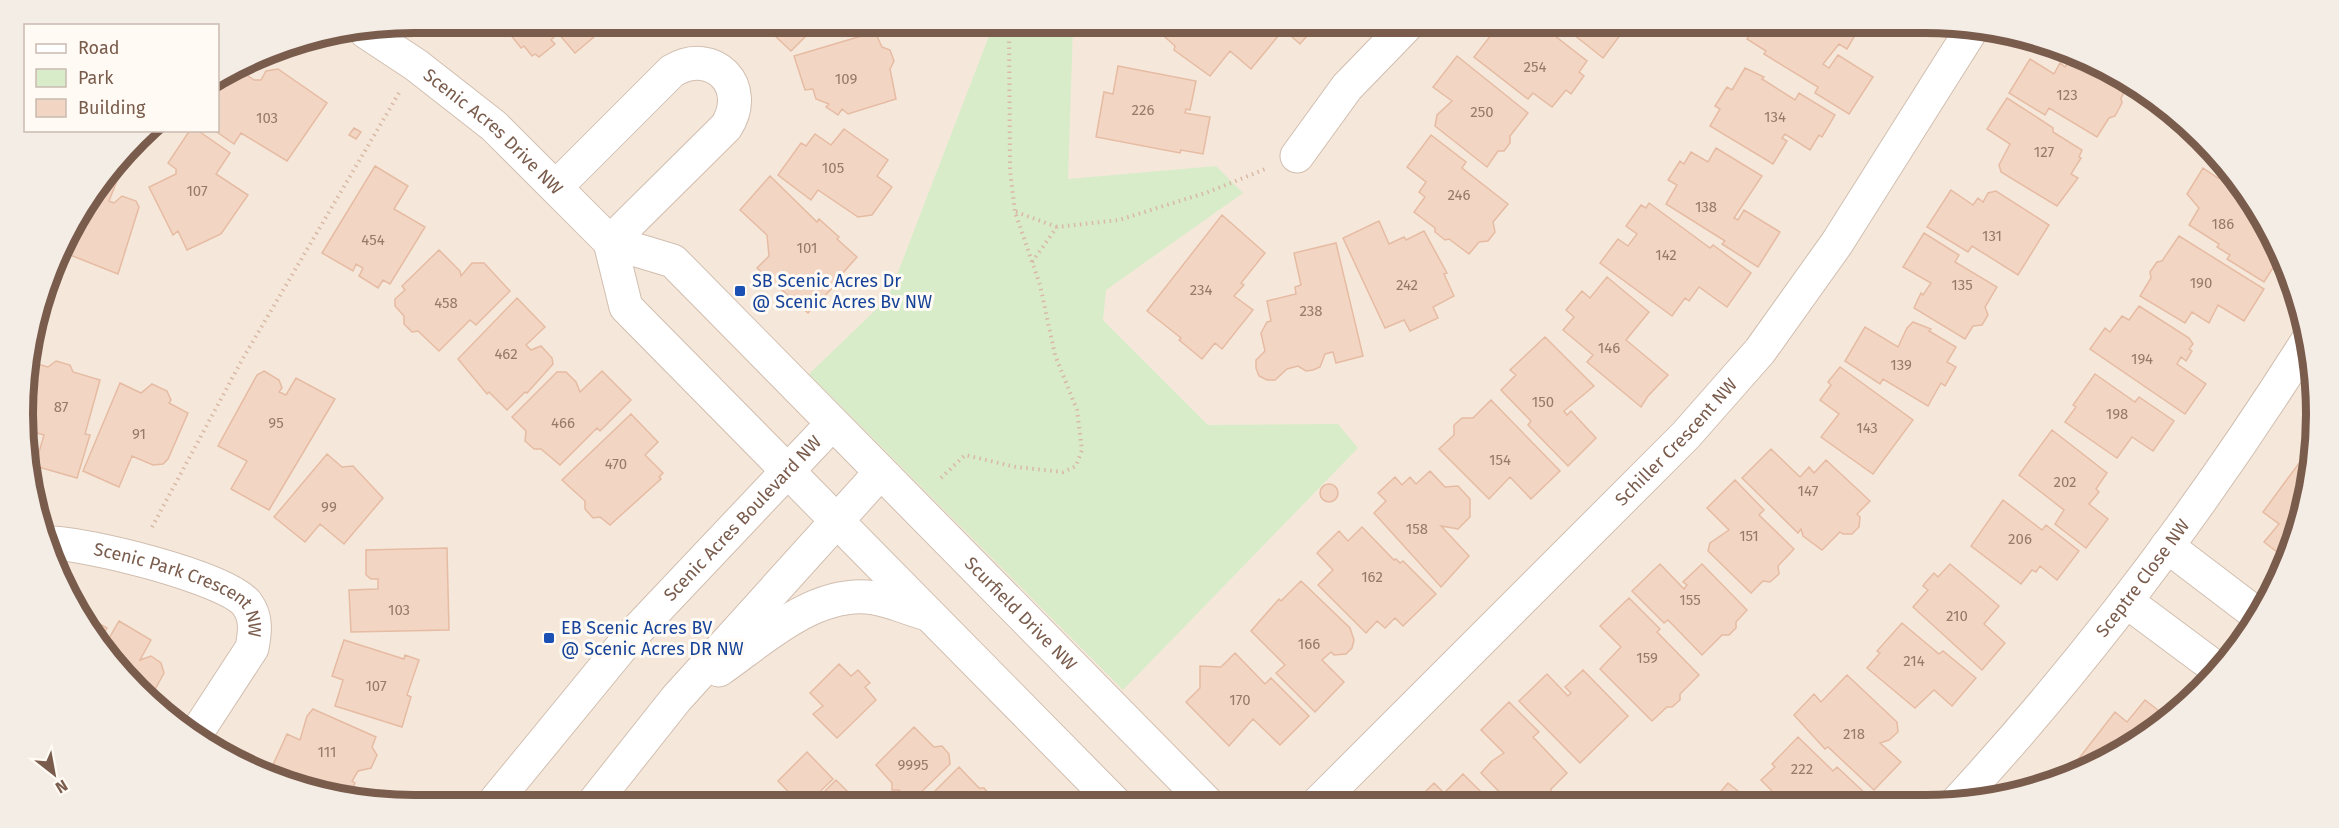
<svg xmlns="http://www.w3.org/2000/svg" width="2339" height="828" font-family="'Fira Sans',sans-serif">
  <rect width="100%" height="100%" fill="#fdf6ec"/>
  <!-- residential -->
  <path fill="#f5e8da" d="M1925,22L2026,36L2098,63L2163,103L2219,156L2264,218L2296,288L2313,363L2316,439L2303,515L2264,610L2183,708L2098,765L1976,802L414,805L313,792L196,739L89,632L36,515L26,363L63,241L147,131L218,130V81L264,52L414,23Z"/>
  <!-- green -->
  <path fill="#d8ecc9" d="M994,23L1071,22L1073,26L1068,179L1216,166L1243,193L1106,290L1103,320L1208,425L1338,424L1358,448L1123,690L809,374L888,298Z"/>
  <!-- building -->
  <path fill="#f3d5c3" stroke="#e6bba3" stroke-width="1.5" d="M505,22H606L608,25L575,53L558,33L551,40L555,44L539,57L535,54L532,56L524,46L521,48L506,29L509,27Z
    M768,22H820L791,51L773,34L776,31Z
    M1164,22H1265L1279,35L1251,69L1230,51L1210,76L1174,50L1175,46L1157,30Z
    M1275,22H1319L1300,44Z
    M1518,22H1537L1587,61L1579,72L1584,76L1571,94L1566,90L1552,107L1533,93L1528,99L1474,57L1498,26L1509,35Z
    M1558,22H1630L1603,58Z
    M1757,22L1778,25L1780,22H1857L1861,25L1847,49L1839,44L1823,64L1829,68L1838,55L1873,77L1849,114L1815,93L1818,87L1764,54L1766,51L1747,39Z
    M875,32L882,47L890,50L894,61L890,69L896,99L848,114L842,109L838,115L826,107L829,104L816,99L813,89L805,90L794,56Z
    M2074,54L2098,63L2130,82L2121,98L2122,103L2115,116L2109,118L2097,137L2049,108L2045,115L2009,93L2030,59L2054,74L2060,63L2065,67Z
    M1457,56L1528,113L1510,136V143L1504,151H1498L1487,167L1435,126L1437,115L1452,101L1433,87Z
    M1118,66L1196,81L1190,110L1186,109L1185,113L1210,117L1203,154L1181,150L1180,153L1096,137L1104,92L1113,94Z
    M1745,68L1764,77L1762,79L1795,100L1799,93L1835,115L1822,137L1819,135L1810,150L1785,134L1782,138L1787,141L1773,164L1710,126L1720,109L1715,106L1727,87L1732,90Z
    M238,69L254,80H261L266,71L278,69L327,103L287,161L241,133L234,144L214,130H218V84Z
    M2007,98L2041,120L2053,128V132L2082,150L2079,157L2081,158L2071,174L2078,178L2057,206L2001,172L1999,165L2010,144L1987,129Z
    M354,128L361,132L356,139L349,135Z
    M844,129L888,160L877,176L892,187L872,215L858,217L818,190L811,200L778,175L801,143L806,146L815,134L831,145Z
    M190,130H197L230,153L216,174L248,195L221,234L187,250L178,231L173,235L149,187L176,174V169L168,163Z
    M1431,135L1466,162L1462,168L1508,204L1493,222L1495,232L1488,241L1479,242L1469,254L1449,239L1445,240L1435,232V228L1414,212L1425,197L1419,192L1426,182L1407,167Z
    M1716,148L1762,176L1734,218L1738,220L1744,210L1780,232L1758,267L1722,244L1725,241L1666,204L1677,185L1668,180L1680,161L1684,164L1691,152L1708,162Z
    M375,166L408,186L394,209L425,227L390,284L383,280L378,288L359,276L363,268L356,264L353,271L322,253Z
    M2203,168L2218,178L2221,175L2243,188L2263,216L2254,227L2273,239L2281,255L2264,282L2227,259L2230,255L2217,247L2219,244L2189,225L2199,208L2187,194Z
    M112,176L118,178L109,201L114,203L122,196L136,201L139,207L118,274L60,251L63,241Z
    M770,176L817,222L819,219L839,237L837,239L857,257L841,275L843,277L808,313L757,268L769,256L767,235L740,210Z
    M1951,190L1973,205L1978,198L1983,202L1988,193L1996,191L2049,225L2018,275L1972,246L1968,252L1927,227Z
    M1649,203L1710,248L1713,245L1751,273L1727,307L1699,287L1689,301L1685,298L1672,316L1600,263L1618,239L1628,246L1637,234L1626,226L1641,205L1646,208Z
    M1222,215L1265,253L1241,283L1244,285L1234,296L1253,310L1222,349L1215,343L1202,359L1179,340L1181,338L1147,311Z
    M1379,221L1389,244L1404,237L1406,240L1424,231L1447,273L1444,274L1454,296L1433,307L1438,318L1410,331L1404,320L1385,328L1343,238Z
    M1924,233L1959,255L1955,262L1997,287L1985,307L1988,315L1982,325L1973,326L1965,339L1914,308L1921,293L1923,295L1931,283L1903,267Z
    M2179,236L2264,289L2244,321L2218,305L2209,323L2192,312L2185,323L2140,296L2151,278L2150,272L2157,262L2162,261Z
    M1336,243L1363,356L1336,363L1333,352L1325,354L1320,367L1313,370L1306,371L1298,366L1287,369L1275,380H1267L1259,376L1256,368V360L1265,351L1261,333L1267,322L1271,321L1267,301L1296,294L1295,287L1301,285L1294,253Z
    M439,250L460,271L461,276L472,263H484L510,291L476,325L470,320L439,351L418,331L412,332L404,324V316L395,306V299L405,290L402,286Z
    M1607,277L1649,312L1626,340L1668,375L1648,396L1641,407L1587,362L1593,355L1563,330L1574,317L1566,310L1582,291L1590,298Z
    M517,298L545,327L526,345L531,350L541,346L552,358L553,364L527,393L525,392L507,410L489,392L487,394L458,359Z
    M2139,306L2189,338L2193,344L2189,349L2192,351L2186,361L2181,357L2177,364L2206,384L2185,414L2090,349L2105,328L2110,332L2122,316L2129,320Z
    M1913,322L1931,329L1929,331L1956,347L1947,362L1956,367L1945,386L1941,383L1928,406L1883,379L1880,384L1845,361L1865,327L1898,347L1907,328Z
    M1545,337L1594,386L1564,411L1567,415L1571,411L1596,438L1568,466L1528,425L1531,421L1501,390L1516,375L1510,370Z
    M56,361L70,365L73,372L100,380L85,434L90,435L77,478L35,466L44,435L30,431L27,382L33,363L48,367Z
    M1840,367L1913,420L1873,474L1821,437L1839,414L1820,400L1831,385L1828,382Z
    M264,371L279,380L282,388L279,392L286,395L296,378L335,399L269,510L231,489L247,461L218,446L257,375Z
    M602,371L631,400L600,431L597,428L560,465L541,449H534L525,441L526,431L512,417L557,372H566L576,382L580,392Z
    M2095,374L2135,402L2139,397L2174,421L2153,451L2132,437L2117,458L2065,422L2076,407L2073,405Z
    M120,383L141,393L152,384L167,391L171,400L169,403L188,413L168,459L163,464L153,465L132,456L119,487L83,471Z
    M1491,400L1560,471L1531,499L1510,477L1489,499L1439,449L1454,435V425L1462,418H1473Z
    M631,414L658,442L645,455L663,473L659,477L661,479L610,525L600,517L593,518L585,509V501L562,480Z
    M2052,430L2107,473L2096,489L2099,492L2089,504L2108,519L2086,548L2055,524L2064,510L2019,475Z
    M1771,449L1800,477L1809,467L1814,473L1826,460L1870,501L1857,514L1860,517L1859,527L1852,534H1843L1840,532L1822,550L1803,536L1801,529L1798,533L1742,478Z
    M2308,451L2313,455L2303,515L2285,558L2264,542L2279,524L2263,512Z
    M327,454L342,467L353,466L383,498L344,544L320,524L305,542L274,517Z
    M1430,471L1445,487L1458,486L1470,499V517L1458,529L1441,526L1469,556L1441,587L1374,513L1386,501L1378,493L1395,477L1402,485L1410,477L1416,484Z
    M1735,480L1764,510L1759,515L1794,549L1778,566L1779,574L1770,582L1763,581L1751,593L1708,551L1710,543L1729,530L1707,508Z
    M1320 493a9 9 0 1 1 18 0a9 9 0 1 1-18 0Z
    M2003,500L2042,530L2046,525L2079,551L2057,580L2040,566L2036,572L2032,570L2021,584L1971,546Z
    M1362,527L1394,560L1396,559L1400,563L1403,561L1436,594L1403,626L1395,618L1385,628L1377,621L1366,633L1318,585L1333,570L1317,553L1339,531L1348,541Z
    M447,548L449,630L351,632L349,590L378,589V579H371L366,575V550Z
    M1660,564L1684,589L1687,585L1683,582L1702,564L1747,610L1736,622V628L1729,635H1722L1702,655L1668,620L1664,623L1632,591Z
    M1950,564L1999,606L1984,624L2005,643L1982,670L1913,607L1928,590L1923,586L1925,583L1934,573L1938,577Z
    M1301,581L1350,628L1354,640L1352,648L1346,654L1334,655L1331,652L1322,660L1344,682L1315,712L1276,673L1285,665L1251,631L1279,599L1281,601Z
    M1629,598L1660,629L1657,632L1699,675L1680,694V700L1672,707H1667L1652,721L1600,669L1621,647L1600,626Z
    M80,613L107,628L99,642L89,632Z
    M119,621L151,640L140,660L151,656L161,663L164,673L152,695L104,647Z
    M1902,623L1939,654L1943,651L1976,678L1952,706L1934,690L1915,708L1867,668L1880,653L1877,651Z
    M344,640L404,659L405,655L419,660L407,695L411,697L402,727L335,706L343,680L332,676Z
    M1235,653L1265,684L1271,678L1309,716L1280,745L1253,719L1229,746L1186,702L1200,688V666L1221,667Z
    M839,664L851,676L858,670L870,683L865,687L876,700L837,738L813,714L823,706L810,693Z
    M1583,670L1628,716L1580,763L1519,701L1547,674L1568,696L1571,693L1565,687Z
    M1847,675L1897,722L1898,732L1889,740L1880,743L1901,762L1874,790L1828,747L1825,749L1794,715L1814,694L1821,702Z
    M2145,700L2168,718L2098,765L2086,769L2077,761L2115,712L2127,722Z
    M1509,702L1539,732L1533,737L1567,773L1551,789L1552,797L1546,803H1510L1481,773L1492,761L1504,753L1481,730Z
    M313,709L376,737L372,747L377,755L371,768L358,771L352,781L355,783L348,797L334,795L272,767L287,734L300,740L307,716Z
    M914,727L934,747L942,746L949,754L950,764L911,802L899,790H892V783L876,765Z
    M1798,737L1833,771L1837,767L1868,796L1863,802L1784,803L1761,780L1775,767L1772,764Z
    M807,752L833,779L806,805H801L778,781Z
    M959,767L979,788H984L996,803L938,804L930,796Z
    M1463,774L1492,803H1414L1434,783L1444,793Z
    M836,780L861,805H811Z
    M1728,783L1748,799L1754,803H1711Z"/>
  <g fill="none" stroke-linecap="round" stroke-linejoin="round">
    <defs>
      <g id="minor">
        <path id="s1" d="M366,32L416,65L494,126L610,242L673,261L1208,804"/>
        <path d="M1297,156L1347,87L1410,22"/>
        <path d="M556,187L672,71C714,46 752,87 726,127L610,242"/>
        <path d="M610,242L626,307L1116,804"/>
        <path id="s2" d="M48,543C83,542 228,578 247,604C257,618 255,632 252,648L194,737"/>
        <path d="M2167,546L2259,616"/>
        <path d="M2126,601L2216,668"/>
        <path d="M719,670C762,640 810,594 866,597C885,598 906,608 924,613"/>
        <path id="s3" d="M1957,802C2088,660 2205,503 2308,340"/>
        <path id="s4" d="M1317,804L1686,435L1760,351L1837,243L1972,29"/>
        <path id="s5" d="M492,805L624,644L832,424"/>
        <path d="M592,805L676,699L880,473"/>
      </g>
    </defs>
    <!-- minor casing -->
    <use href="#minor" stroke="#d1beb0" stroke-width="35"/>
    <!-- path -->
    <path stroke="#d9b8a5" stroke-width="4" stroke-dasharray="1.5 4.5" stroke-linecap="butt" d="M1016,212L1057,227
      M1032,262L1057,227L1119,220L1208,192L1268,168
      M941,478L965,455L1016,467L1063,472L1076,466L1082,450L1077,410L1055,355L1040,285L1015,212L1010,171L1009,22
      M152,527L242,360L399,93"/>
    <!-- minor -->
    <use href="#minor" stroke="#fff" stroke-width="33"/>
  </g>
  <!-- markers -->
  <g fill="#1a4fb4" stroke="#fffaf3" stroke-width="2">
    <rect x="734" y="285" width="12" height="12" rx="3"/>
    <rect x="543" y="632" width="12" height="12" rx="3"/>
  </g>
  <g text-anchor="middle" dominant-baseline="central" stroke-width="6" stroke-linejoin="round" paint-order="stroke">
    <!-- number labels -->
    <g font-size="15" fill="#987a6a">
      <text x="1535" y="67">254</text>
      <text x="846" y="79">109</text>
      <text x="2067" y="95">123</text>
      <text x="1143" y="110">226</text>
      <text x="1482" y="112">250</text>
      <text x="1775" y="117">134</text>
      <text x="267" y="118">103</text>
      <text x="2044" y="152">127</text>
      <text x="833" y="168">105</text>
      <text x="197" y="191">107</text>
      <text x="1459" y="195">246</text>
      <text x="1706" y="207">138</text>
      <text x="2223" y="224">186</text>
      <text x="1992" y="236">131</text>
      <text x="373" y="240">454</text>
      <text x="807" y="248">101</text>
      <text x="1666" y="255">142</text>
      <text x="2201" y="283">190</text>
      <text x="1407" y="285">242</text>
      <text x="1962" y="285">135</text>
      <text x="1201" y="290">234</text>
      <text x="446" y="303">458</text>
      <text x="1311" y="311">238</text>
      <text x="1609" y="348">146</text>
      <text x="506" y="354">462</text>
      <text x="2142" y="359">194</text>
      <text x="1901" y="365">139</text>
      <text x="1543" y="402">150</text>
      <text x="61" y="407">87</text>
      <text x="2117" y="414">198</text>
      <text x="276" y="423">95</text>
      <text x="563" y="423">466</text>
      <text x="1867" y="428">143</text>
      <text x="139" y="434">91</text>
      <text x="1500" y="460">154</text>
      <text x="616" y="464">470</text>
      <text x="2065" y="482">202</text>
      <text x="1808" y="491">147</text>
      <text x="329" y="507">99</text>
      <text x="1417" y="529">158</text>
      <text x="1749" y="536">151</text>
      <text x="2020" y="539">206</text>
      <text x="1372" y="577">162</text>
      <text x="1690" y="600">155</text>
      <text x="399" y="610">103</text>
      <text x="1957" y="616">210</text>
      <text x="1309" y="644">166</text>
      <text x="1647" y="658">159</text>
      <text x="1914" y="661">214</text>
      <text x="376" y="686">107</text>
      <text x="1240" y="700">170</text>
      <text x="1854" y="734">218</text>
      <text x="327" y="752">111</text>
      <text x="913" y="765">9995</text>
      <text x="1802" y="769">222</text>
    </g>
    <!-- street labels -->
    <g font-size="18" fill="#7a5c4d" stroke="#fffaf3">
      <text stroke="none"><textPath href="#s1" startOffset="162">Scenic Acres Drive NW</textPath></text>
      <text stroke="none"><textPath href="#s4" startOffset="510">Schiller Crescent NW</textPath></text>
      <text stroke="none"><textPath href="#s5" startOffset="381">Scenic Acres Boulevard NW</textPath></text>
      <text stroke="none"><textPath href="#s3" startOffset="291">Sceptre Close NW</textPath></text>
      <text stroke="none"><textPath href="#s2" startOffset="146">Scenic Park Crescent NW</textPath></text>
      <text stroke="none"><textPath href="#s1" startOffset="884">Scurfield Drive NW</textPath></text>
    </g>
    <!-- transit labels -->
    <g font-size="18" fill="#164399" stroke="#fffaf3" text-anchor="start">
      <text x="752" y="281">SB Scenic Acres Dr<tspan x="752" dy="21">@ Scenic Acres Bv NW</tspan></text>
      <text x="561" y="628">EB Scenic Acres BV<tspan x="561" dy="21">@ Scenic Acres DR NW</tspan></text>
    </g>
  </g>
  <!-- crop -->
  <path d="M0 0H2339V828H0ZM414 33H1925A381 381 0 0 1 2306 414V414A381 381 0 0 1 1925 795H414A381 381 0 0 1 33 414V414A381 381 0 0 1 414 33Z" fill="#f4ede6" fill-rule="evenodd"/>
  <path fill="none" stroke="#7a5c4d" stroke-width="8" d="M414 33H1925A381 381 0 0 1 2306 414V414A381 381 0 0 1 1925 795H414A381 381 0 0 1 33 414V414A381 381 0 0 1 414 33Z"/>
  <!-- legend -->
  <rect x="24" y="24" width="195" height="108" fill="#fffaf3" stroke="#cabbb1" stroke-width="1.5"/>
  <rect x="36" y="44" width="30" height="9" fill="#ffffff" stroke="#cabbb1" stroke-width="1.5"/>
  <text x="78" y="54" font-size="18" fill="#7a5c4d">Road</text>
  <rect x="36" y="69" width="30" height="18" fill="#d8ecc9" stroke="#cabbb1" stroke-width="1.5"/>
  <text x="78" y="84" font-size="18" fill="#7a5c4d">Park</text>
  <rect x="36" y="99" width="30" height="18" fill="#f3d5c3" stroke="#cabbb1" stroke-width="1.5"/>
  <text x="78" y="114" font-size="18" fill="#7a5c4d">Building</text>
  <!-- north arrow -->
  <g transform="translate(54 774) rotate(149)" stroke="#fffaf3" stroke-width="4.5" paint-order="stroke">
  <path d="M0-4.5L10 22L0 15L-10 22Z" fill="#7a5c4d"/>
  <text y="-9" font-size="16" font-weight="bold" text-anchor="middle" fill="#7a5c4d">N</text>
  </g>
</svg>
